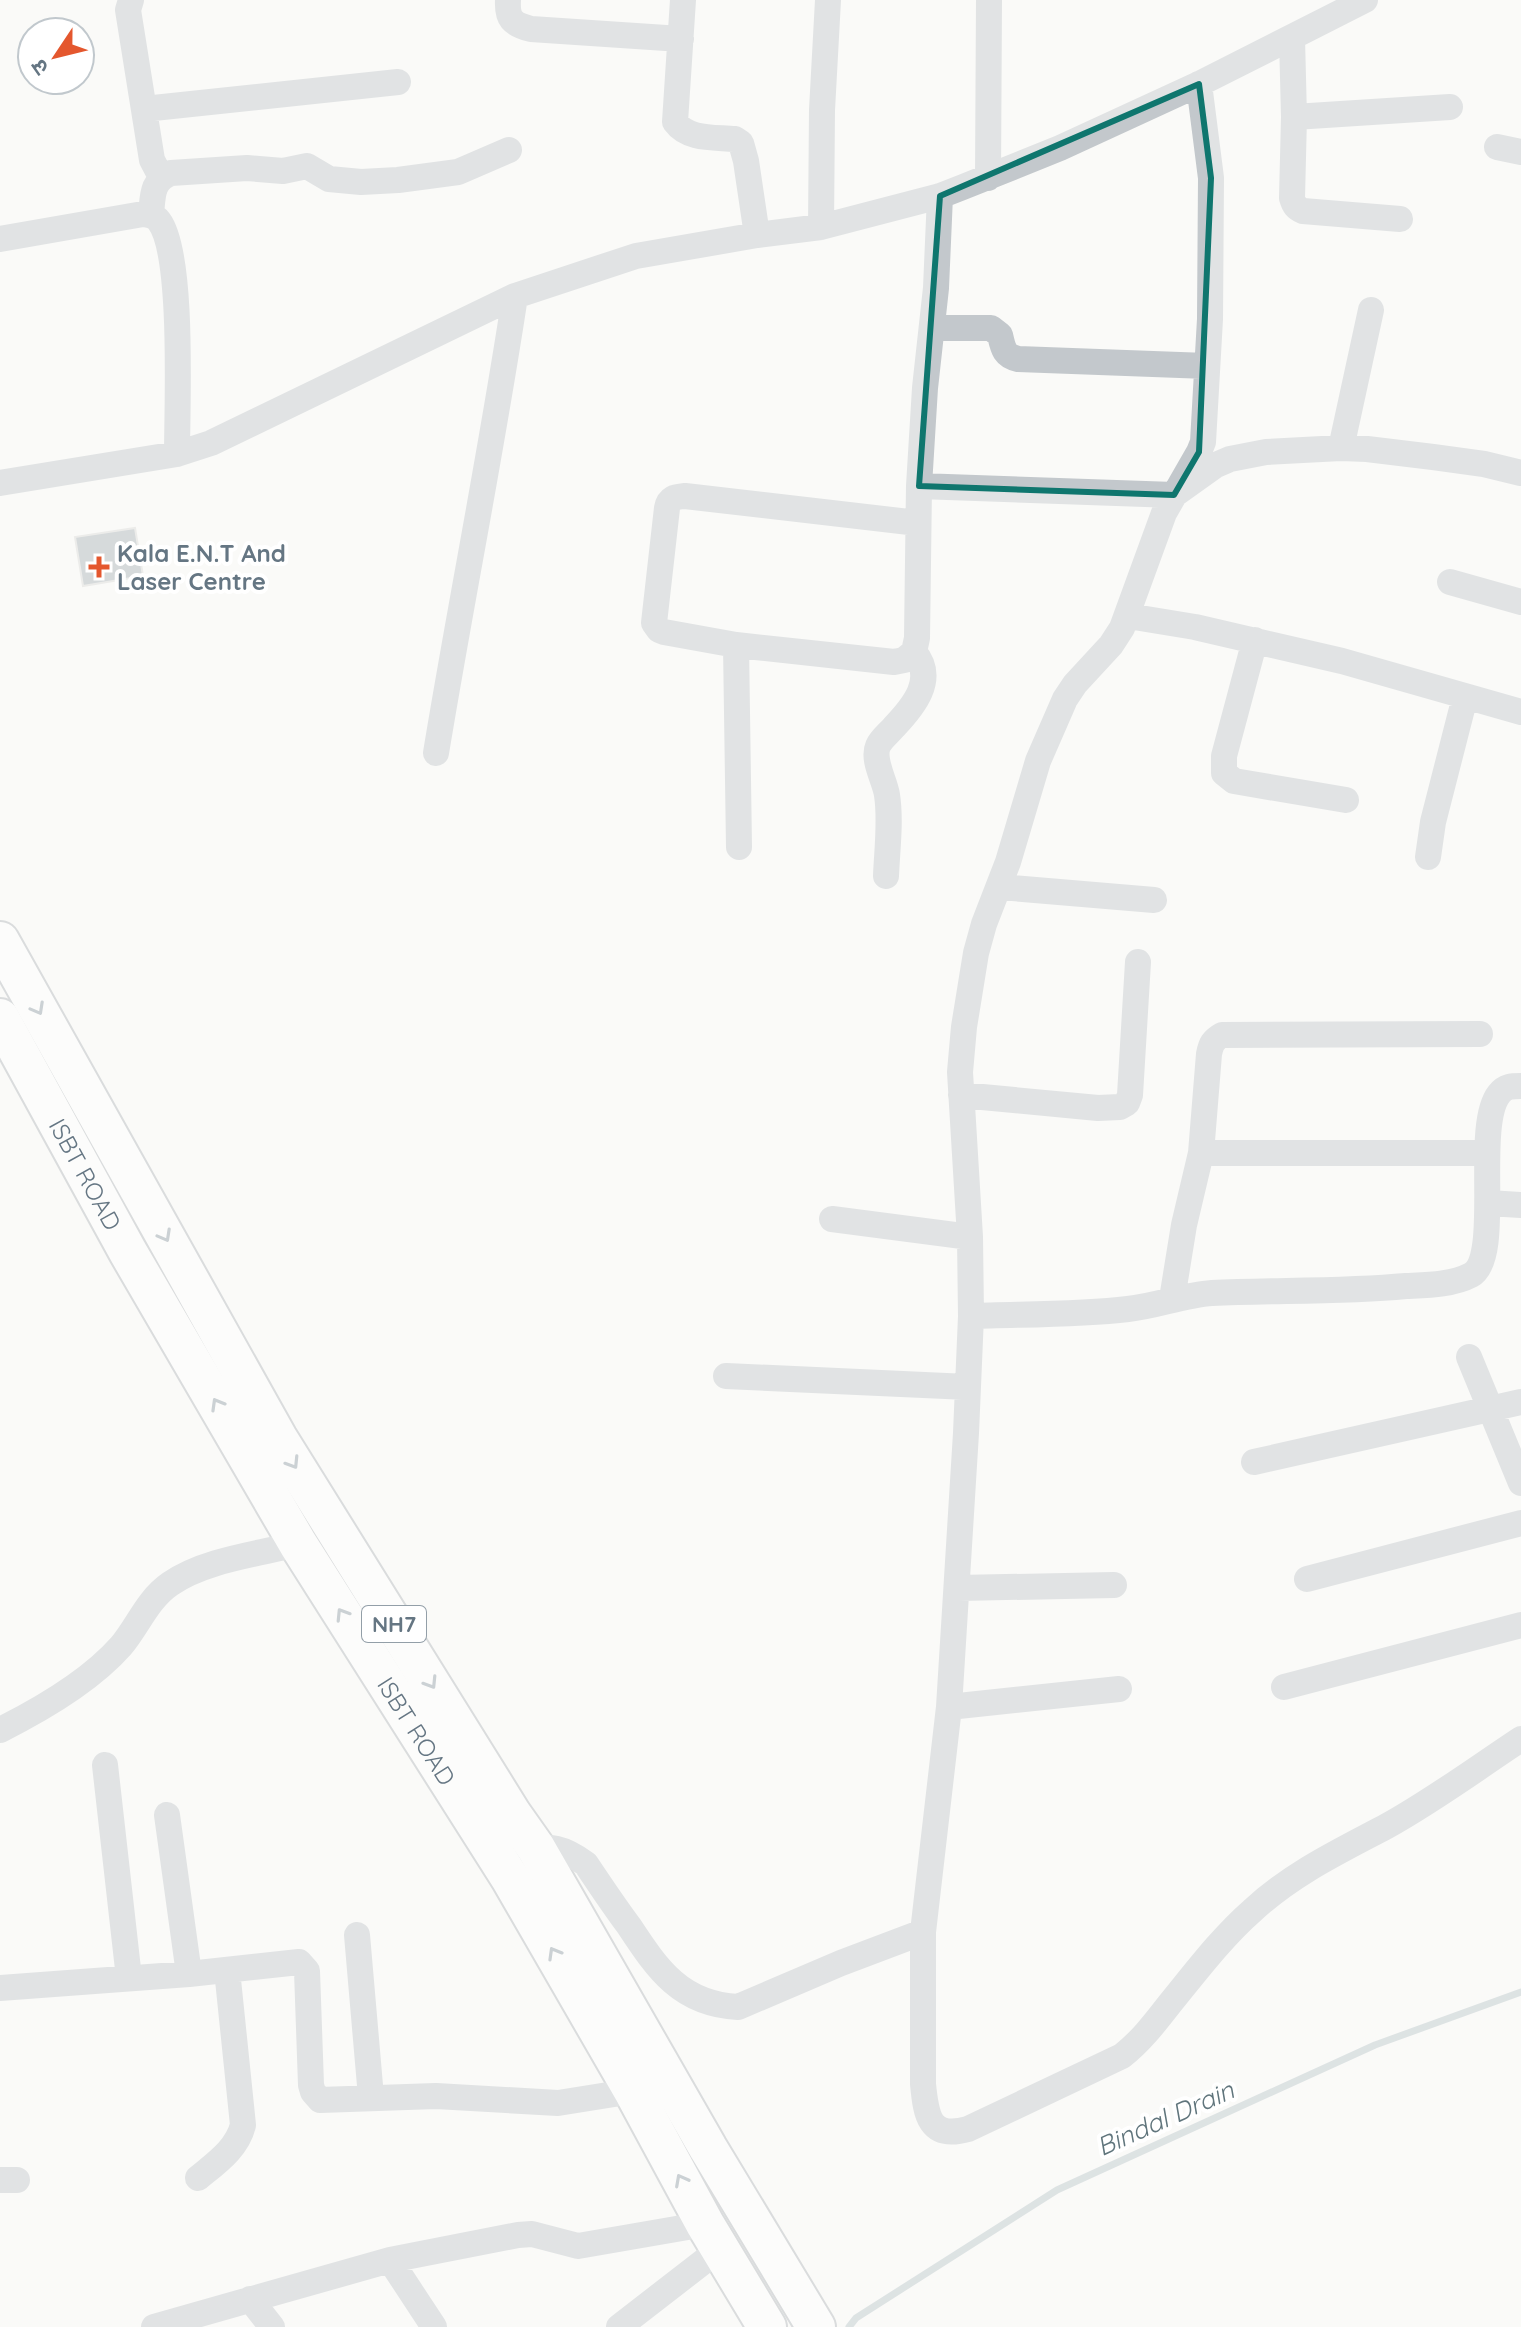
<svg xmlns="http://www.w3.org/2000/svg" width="1521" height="2327" font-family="Quicksand,'Noto Sans Devanagari',sans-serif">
  <rect width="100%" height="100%" fill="#fafaf8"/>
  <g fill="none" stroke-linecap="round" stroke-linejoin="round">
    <!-- stream -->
    <path stroke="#bbc7cb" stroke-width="7" d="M849,2327L856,2318L1057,2190L1375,2045L1521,1992"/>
  </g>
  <!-- building -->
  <path fill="#aab3b9" stroke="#dcdcda" stroke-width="2" d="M135,528L143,576L83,586L75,537Z"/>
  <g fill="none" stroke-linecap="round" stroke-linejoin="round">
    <defs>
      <g id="highway">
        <path d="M0,941L278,1438L512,1814L536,1848L708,2148L816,2327"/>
        <path id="s1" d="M0,1018L128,1252L298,1544L510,1878L633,2091L705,2224L767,2327"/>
      </g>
    </defs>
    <!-- highway casing -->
    <use href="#highway" stroke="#b4b9bd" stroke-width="42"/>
    <!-- minor -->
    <path stroke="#c3c8cc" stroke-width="26" d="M131,0L128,10L152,160L161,177
      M508,0C507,19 512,24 531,29L681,39
      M683,0L675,122C688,140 714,137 735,139L741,143L746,161L757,235
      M1292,38L1294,117L1292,198C1294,205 1296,208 1303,211L1400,219
      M1199,84L1211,178L1210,319L1203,442L1199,452L1164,513L1122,628L1111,645L1075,684L1065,699L1038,761L1008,862L984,924L976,953L964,1027L960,1072L970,1237L971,1316L966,1433L949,1707L923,1932V2084C926,2115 929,2140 968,2129L1122,2056C1140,2042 1154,2024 1168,2006C1195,1973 1221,1938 1253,1910C1293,1873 1340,1851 1387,1826C1434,1800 1477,1768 1521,1739
      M144,109L398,82
      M1294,117L1450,107
      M1497,147L1521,152
      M988,178L989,0
      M151,215C153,196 151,181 171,173L247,168L283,171L307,166L329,179L361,182L398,180L458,172L509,150
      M821,227L822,110L828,0
      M0,239L143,214C150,215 155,216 159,221C184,254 177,407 177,454
      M932,328H991L1000,335C1003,348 1004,356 1018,359L1207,366
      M1341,448L1371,310
      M0,483L177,454L211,443L515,296L636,256L757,235L821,227L940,196L963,187L1060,148L1199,84L1365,0
      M919,486L1174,495L1216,465L1230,459L1266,452L1341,448L1367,449L1433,457L1484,464L1521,473
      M918,523L685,496C676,497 669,497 667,508L654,623L659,630L664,632L736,645L894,662L904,660L914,652L917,638L919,486L925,388L936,288L940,196
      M1450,582L1521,602
      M1128,616L1195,627L1342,661L1521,712
      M1255,640L1224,756V773L1234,781L1346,800
      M736,645L739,847
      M436,753C461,601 492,449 515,296
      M1428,857L1433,822L1465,697
      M886,876C887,850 891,821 887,795C885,781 872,760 878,746C881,739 889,733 894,727C913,707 937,679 914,652
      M1000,887L1154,900
      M961,1095L1098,1108L1120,1107L1127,1103L1130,1095L1138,962
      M1201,1153H1487
      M1488,1203L1521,1205
      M832,1219L970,1237
      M1172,1299L1184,1225L1201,1153L1209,1054C1211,1044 1213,1040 1222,1035L1480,1034
      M971,1316C1022,1314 1078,1315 1128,1309C1157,1306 1183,1295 1212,1293C1276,1290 1341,1292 1406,1286C1426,1285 1452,1285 1471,1275C1503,1258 1473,1127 1499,1094C1505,1086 1512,1086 1521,1086
      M1469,1357L1521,1483
      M726,1376L968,1387
      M1254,1462L1521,1402
      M1307,1579L1521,1523
      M958,1588L1114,1585
      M1284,1687L1521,1625
      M949,1707L1119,1689
      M0,1730C40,1710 91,1680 121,1646C138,1626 147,1600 170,1584C204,1560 258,1554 298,1544
      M105,1765L129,1978
      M167,1815L189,1974
      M526,1855C547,1841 567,1850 586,1864C600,1885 614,1906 629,1926C658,1970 681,2004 738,2007L841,1963L923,1932
      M357,1935L371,2097
      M0,1988L189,1974L299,1962L307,1971L311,2085L313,2092L320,2100L436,2096L558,2103L633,2091
      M198,2178C216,2163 237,2149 243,2125L227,1970
      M0,2180H17
      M390,2260L434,2327
      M250,2299L272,2327
      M154,2327L390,2260L518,2235L532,2234L578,2246L705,2224
      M619,2327L721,2248"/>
    <!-- highway -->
    <use href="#highway" stroke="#fff" stroke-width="38"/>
  </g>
  <!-- one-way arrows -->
  <defs><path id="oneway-chevron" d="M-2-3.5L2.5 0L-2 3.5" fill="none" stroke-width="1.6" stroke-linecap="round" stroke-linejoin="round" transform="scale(2)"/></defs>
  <g stroke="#939fa8">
    <use href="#oneway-chevron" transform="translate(38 1009) rotate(61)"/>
    <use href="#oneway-chevron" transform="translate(165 1236) rotate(61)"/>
    <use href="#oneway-chevron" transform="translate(217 1404) rotate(-120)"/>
    <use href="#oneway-chevron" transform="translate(293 1463) rotate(58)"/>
    <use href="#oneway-chevron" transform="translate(342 1614) rotate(-122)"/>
    <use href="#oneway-chevron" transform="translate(431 1683) rotate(58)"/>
    <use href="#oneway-chevron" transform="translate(554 1953) rotate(-120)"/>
    <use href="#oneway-chevron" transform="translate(681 2180) rotate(-118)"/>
  </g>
  <!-- marked area -->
  <path d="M0 0H1521V2327H0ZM1199,84L1211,178L1199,452L1174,495L919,486L940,196Z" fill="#fafaf8" fill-opacity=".55" fill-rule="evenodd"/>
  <path fill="none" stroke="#0f766e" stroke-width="6" stroke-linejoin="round" d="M1199,84L1211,178L1199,452L1174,495L919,486L940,196Z"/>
  <!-- markers -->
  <path fill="#e4572e" stroke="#fff" stroke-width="3" d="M95 555h8v8h8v8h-8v8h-8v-8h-8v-8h8z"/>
  <g text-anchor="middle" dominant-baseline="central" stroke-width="8" stroke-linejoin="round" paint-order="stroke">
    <!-- shield labels -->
    <rect fill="#fff" stroke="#939fa8" stroke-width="2" x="362" y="1606" width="64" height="36" rx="6"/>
    <g font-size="22" font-weight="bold" fill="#657683">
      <text x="394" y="1624">NH7</text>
    </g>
    <!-- poi labels -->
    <g font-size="24" font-weight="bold" fill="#657683" stroke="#fff" text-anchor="start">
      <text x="117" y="553">Kala E.N.T And<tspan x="117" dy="28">Laser Centre</tspan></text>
    </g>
    <!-- street labels -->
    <g font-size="24" fill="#657683" stroke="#fff">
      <text stroke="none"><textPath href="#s1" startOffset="178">ISBT ROAD</textPath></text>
      <text stroke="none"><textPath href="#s1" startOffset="826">ISBT ROAD</textPath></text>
    </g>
    <!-- water labels -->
    <g font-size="26" font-style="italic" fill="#60757c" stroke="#fff">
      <text transform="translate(1165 2118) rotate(-24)">Bindal Drain</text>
    </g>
  </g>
  <!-- north arrow -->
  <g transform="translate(56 56) rotate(235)"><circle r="38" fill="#ffffff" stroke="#c1c8cd" stroke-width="2"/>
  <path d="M0-6L14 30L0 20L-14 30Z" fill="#e4572e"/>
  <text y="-12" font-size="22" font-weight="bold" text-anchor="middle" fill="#657683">उ</text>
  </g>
</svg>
